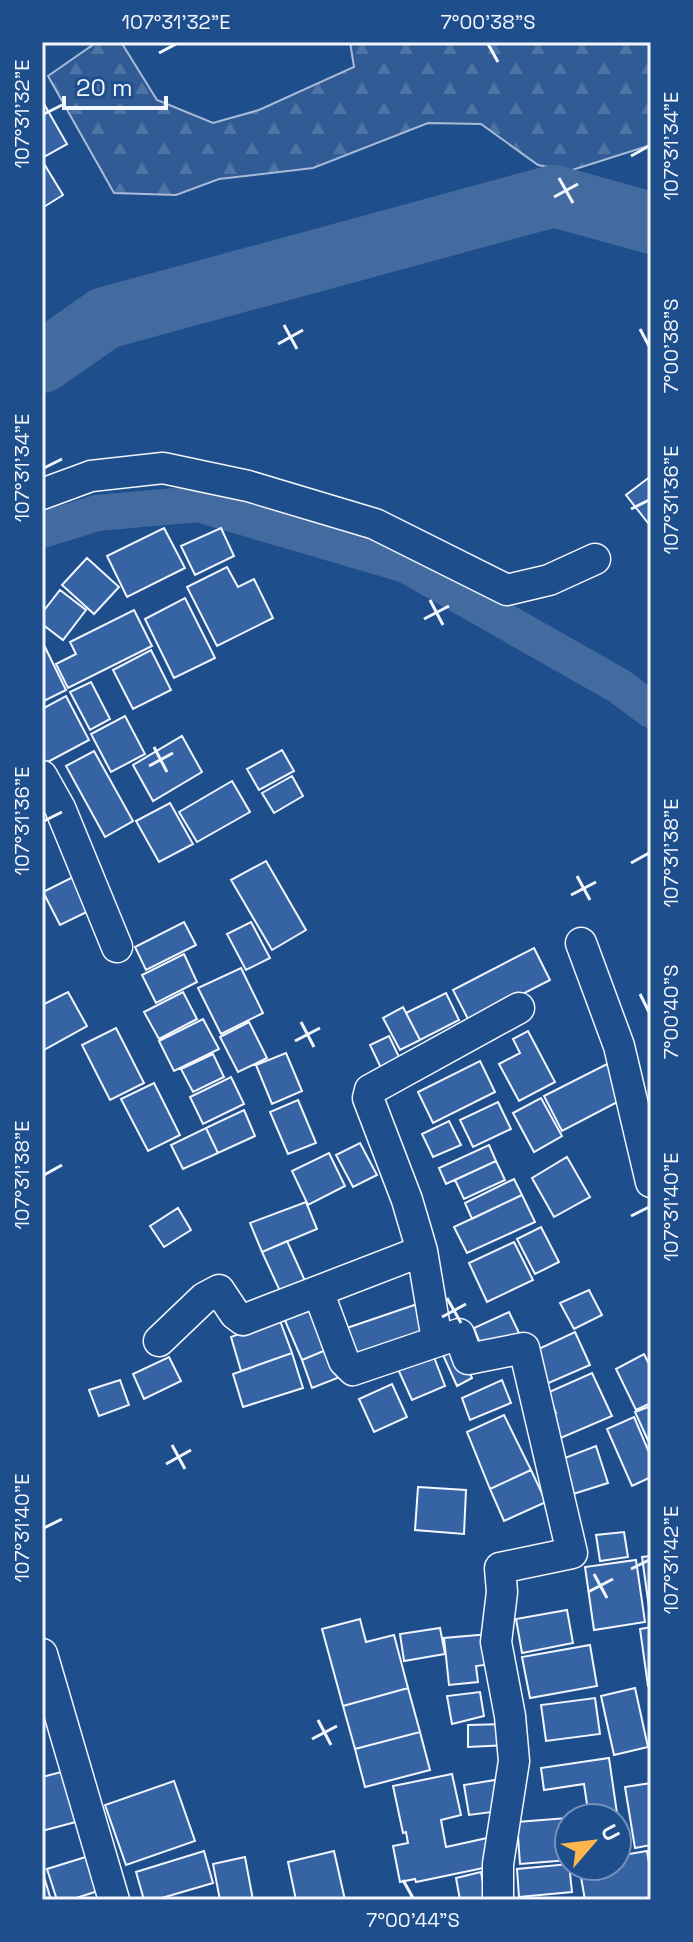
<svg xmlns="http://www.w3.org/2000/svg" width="693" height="1942" font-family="'Space Grotesk',sans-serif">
  <defs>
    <pattern id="forest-firs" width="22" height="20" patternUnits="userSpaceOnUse" patternTransform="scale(2)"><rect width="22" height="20" fill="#305b95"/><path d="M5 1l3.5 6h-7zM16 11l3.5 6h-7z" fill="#4e73a5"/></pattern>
  </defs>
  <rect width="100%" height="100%" fill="#1f4e8c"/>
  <!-- forest -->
  <path fill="url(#forest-firs)" stroke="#a8bbd7" stroke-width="2" d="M97,42H121L157,100L213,123L259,110L354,67L350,42H651V145L569,171L538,165L481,124L428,123L313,168L219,179L176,195L114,193L48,76Z"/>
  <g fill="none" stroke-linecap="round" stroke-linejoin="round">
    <!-- canal -->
    <path stroke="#446ba0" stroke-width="36" d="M42,530L97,513L198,504L406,565L619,686L651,710"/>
    <!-- river -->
    <path stroke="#446ba0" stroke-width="62" d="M42,362L105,318L554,196L651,223"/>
  </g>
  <!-- building -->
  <path fill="#3563a3" stroke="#f2f6ff" stroke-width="2" d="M44,104L67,144L42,158V106Z
    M43,162L63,195L42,208V163Z
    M651,476V521L648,523L626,495Z
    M164,528L185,568L127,597L107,556Z
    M221,528L234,556L195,575L181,546Z
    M87,558L119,587L94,614L62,585Z
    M227,567L238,587L254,579L273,618L217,646L187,587Z
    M60,590L86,610L63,640L42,624V613Z
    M185,598L215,658L174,678L145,619Z
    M134,610L152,646L68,688L56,664L76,654L70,642Z
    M44,645L66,690L42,702V646Z
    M151,650L171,690L133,709L113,670Z
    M91,682L110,719L90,730L70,692Z
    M66,696L89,740L44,764L42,709Z
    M125,716L145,754L111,772L91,734Z
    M182,736L202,772L153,801L133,765Z
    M282,750L294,771L259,790L247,769Z
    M94,751L133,821L105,837L66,766Z
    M292,776L303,796L274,813L262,793Z
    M232,781L250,812L197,842L179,812Z
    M170,803L193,844L159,862L136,821Z
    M266,861L306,930L272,950L231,880Z
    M81,873L97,907L60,925L43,892Z
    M184,922L196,945L146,970L135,947Z
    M251,922L270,958L246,970L227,934Z
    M534,948L550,980L469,1021L453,990Z
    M184,954L197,982L156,1003L142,975Z
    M241,968L263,1013L221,1034L198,988Z
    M68,992L87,1026L42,1051V1005Z
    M183,992L197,1019L159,1039L144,1012Z
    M446,993L459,1020L420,1040L406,1013Z
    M403,1007L420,1040L400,1050L383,1018Z
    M203,1019L219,1049L174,1071L159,1041Z
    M249,1022L267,1058L238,1072L220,1037Z
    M116,1028L144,1083L110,1100L82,1045Z
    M528,1031L555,1082L519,1101L499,1064L520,1053L513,1039Z
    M389,1036L400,1059L381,1068L370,1045Z
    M286,1053L302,1091L272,1104L256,1065Z
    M213,1054L224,1077L193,1092L181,1069Z
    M480,1061L495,1092L433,1123L418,1092Z
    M607,1064L625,1098L562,1131L544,1096Z
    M231,1077L244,1104L203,1124L190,1097Z
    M154,1083L180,1135L148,1151L121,1099Z
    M541,1098L562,1136L534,1152L513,1113Z
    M298,1100L316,1143L288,1154L270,1112Z
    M498,1102L511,1129L473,1147L460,1120Z
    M244,1110L255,1136L218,1153L206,1128Z
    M449,1121L461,1145L433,1157L422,1134Z
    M206,1128L218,1153L183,1169L171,1145Z
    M360,1143L377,1175L353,1187L336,1155Z
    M489,1145L496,1161L446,1184L439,1168Z
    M329,1153L345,1186L308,1205L292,1171Z
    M567,1157L590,1197L554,1217L532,1178Z
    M496,1161L505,1180L464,1199L455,1180Z
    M514,1179L522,1195L472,1219L465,1203Z
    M522,1195L535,1222L467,1253L454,1227Z
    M306,1202L317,1229L262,1252L250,1223Z
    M178,1208L191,1230L164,1247L150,1226Z
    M541,1227L559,1262L535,1274L517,1239Z
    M287,1241L310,1292L285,1302L262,1252Z
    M514,1242L533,1280L487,1302L469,1263Z
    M589,1290L602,1315L574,1329L560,1303Z
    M313,1296L333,1347L302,1360L280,1309Z
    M426,1301L434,1330L353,1357L344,1329Z
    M509,1312L520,1335L484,1353L474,1328Z
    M279,1318L292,1353L241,1371L231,1337Z
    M575,1332L590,1365L544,1385L530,1353Z
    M333,1347L345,1375L312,1388L302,1360Z
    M459,1347L472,1378L457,1386L443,1355Z
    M432,1352L445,1386L412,1400L397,1367Z
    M292,1353L303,1388L243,1407L233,1374Z
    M644,1354L651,1368V1403L636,1410L616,1369Z
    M169,1357L181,1381L144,1399L133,1374Z
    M592,1373L612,1416L556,1440L546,1418L556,1413L547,1393Z
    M120,1380L129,1405L99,1416L89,1390Z
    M502,1380L511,1403L470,1420L462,1398Z
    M392,1384L407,1417L374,1432L359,1399Z
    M651,1406V1447L635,1412Z
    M504,1415L531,1470L490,1489L467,1432Z
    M634,1417L651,1457V1477L632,1486L607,1429Z
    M596,1446L608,1483L570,1495L557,1461Z
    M531,1470L546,1502L504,1521L490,1489Z
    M418,1487L466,1490L464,1534L415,1530Z
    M624,1532L628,1557L600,1561L596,1535Z
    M651,1556V1622L642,1557Z
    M636,1560L645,1622L594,1630L585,1567Z
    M567,1610L573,1643L522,1653L516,1619Z
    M360,1619L366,1642L394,1635L408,1688L343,1706L322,1629Z
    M651,1627V1686H648L640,1629Z
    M440,1628L445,1654L404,1661L400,1634Z
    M489,1634L492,1664L476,1666L478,1682L449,1685L444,1638Z
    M590,1645L597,1686L530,1698L522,1657Z
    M408,1688L420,1732L355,1749L343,1706Z
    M635,1688L648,1747L614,1755L601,1696Z
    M480,1692L484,1716L452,1724L447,1696Z
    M595,1698L600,1734L546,1741L541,1705Z
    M505,1724L508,1745L468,1747V1725Z
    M420,1732L430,1770L365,1787L355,1749Z
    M609,1758L620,1834L617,1835V1818H589L584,1784L544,1790L541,1768Z
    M73,1769L87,1819L42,1831V1777Z
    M452,1774L461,1815L441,1820L446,1847L487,1838L493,1866L416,1882L415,1879L400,1882L393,1846L408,1843L406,1832L403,1833L393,1786Z
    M495,1780L500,1811L469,1815L464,1785Z
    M174,1781L195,1841L126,1865L105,1805Z
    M651,1783V1845L635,1848L625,1787Z
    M567,1818L569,1860L520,1864L517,1822Z
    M204,1851L213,1883L155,1900H144L136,1872Z
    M334,1851L345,1900H296L288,1862Z
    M647,1851L651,1874V1900H585L579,1866H617V1856Z
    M92,1855L104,1889L70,1900H57L47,1869Z
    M245,1857L253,1900H220L213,1864Z
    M569,1864L572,1892L519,1897L517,1869Z
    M42,1870L51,1900H42Z
    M481,1872L486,1900H460L456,1878Z"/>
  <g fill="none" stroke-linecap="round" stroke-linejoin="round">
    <defs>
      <path id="minor" d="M42,494L91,476L163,468L248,486L375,524L507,590L549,580L595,559
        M42,776L60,808L117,947
        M581,943L619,1046L651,1182
        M422,1251L407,1200L368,1098L370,1090L519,1008
        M318,1291L344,1361L353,1370L459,1334L468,1359L524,1348L572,1553L500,1568L502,1592L496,1642L510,1716L514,1761L498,1864V1900
        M159,1341L204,1298L219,1290L235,1314L243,1320L422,1251L437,1340
        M42,1654L114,1900"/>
    </defs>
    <!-- minor casing -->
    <use href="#minor" stroke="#f2f6ff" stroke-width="33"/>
    <!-- minor -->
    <use href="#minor" stroke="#1f4e8c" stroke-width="30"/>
  </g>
  <!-- ticks -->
  <path fill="none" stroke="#f2f6ff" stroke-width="3" d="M488,44L498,62M159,53L176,44M44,114L62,105M631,156L649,146M559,178L573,203M554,197L578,184M284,325L297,349M640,329L649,346M278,344L303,330M44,468L62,459M631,509L649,500M430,600L443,625M424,619L449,606M154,747L167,772M149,766L173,753M44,821L62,812M631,863L649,853M577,876L590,900M571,895L596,882M640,994L649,1012M301,1022L314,1047M295,1041L320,1028M44,1175L62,1165M631,1216L649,1207M447,1298L461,1323M442,1317L466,1304M172,1445L185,1469M166,1464L191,1450M44,1528L62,1519M631,1569L649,1560M594,1574L607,1598M588,1592L613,1579M318,1720L331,1745M312,1739L337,1726M403,1880L413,1898"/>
  <!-- border -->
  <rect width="693" height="1942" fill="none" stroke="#1f4e8c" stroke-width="88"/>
  <!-- north arrow -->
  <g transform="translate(593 1842) rotate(62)"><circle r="38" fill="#1f4e8c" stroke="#7391ba" stroke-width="2"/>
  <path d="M0-6L14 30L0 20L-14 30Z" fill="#ffb74d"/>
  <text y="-12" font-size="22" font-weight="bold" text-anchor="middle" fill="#f2f6ff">U</text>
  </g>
  <!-- scale -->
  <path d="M64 96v12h102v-12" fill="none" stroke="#f2f6ff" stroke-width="4"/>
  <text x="76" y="96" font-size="24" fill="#f2f6ff" stroke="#1f4e8c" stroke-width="6" paint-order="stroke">20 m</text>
  <rect x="44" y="44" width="605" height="1854" fill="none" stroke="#f2f6ff" stroke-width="3"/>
  <g font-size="20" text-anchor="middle" fill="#f2f6ff">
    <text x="176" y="29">107°31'32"E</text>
    <text x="488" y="29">7°00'38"S</text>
    <text transform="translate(22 114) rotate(-90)" y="7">107°31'32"E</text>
    <text transform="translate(671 146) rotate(-90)" y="7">107°31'34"E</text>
    <text transform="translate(671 346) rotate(-90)" y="7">7°00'38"S</text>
    <text transform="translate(22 468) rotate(-90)" y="7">107°31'34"E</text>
    <text transform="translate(671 500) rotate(-90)" y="7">107°31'36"E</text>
    <text transform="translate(22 821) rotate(-90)" y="7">107°31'36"E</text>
    <text transform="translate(671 853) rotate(-90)" y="7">107°31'38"E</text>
    <text transform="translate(671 1012) rotate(-90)" y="7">7°00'40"S</text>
    <text transform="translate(22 1175) rotate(-90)" y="7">107°31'38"E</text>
    <text transform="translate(671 1207) rotate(-90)" y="7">107°31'40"E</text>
    <text transform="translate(22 1528) rotate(-90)" y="7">107°31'40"E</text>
    <text transform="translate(671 1560) rotate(-90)" y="7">107°31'42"E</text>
    <text x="413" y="1927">7°00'44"S</text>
  </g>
</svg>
